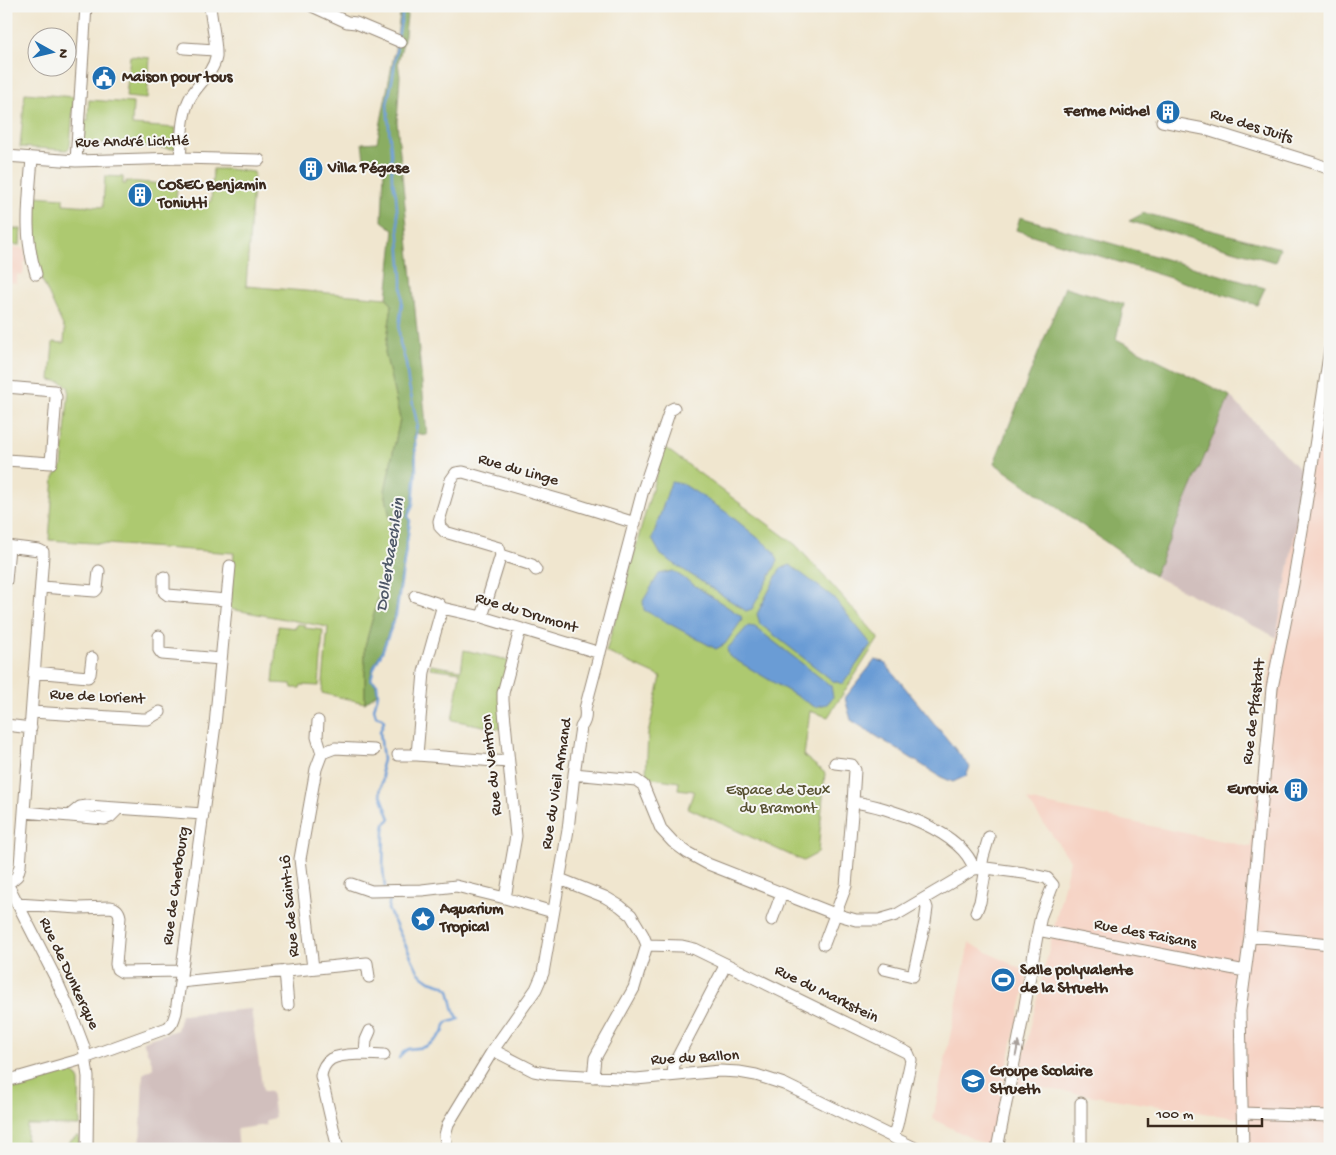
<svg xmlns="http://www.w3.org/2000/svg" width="1336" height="1155" font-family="'Gochi Hand',sans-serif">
  <rect width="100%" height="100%" fill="#f6f6f2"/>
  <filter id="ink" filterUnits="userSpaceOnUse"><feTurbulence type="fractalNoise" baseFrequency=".02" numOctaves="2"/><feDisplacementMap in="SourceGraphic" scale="10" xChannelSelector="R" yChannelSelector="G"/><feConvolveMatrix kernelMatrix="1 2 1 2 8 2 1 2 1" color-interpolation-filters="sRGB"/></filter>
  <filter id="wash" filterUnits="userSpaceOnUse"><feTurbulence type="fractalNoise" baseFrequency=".0096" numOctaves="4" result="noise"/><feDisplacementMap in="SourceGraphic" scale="20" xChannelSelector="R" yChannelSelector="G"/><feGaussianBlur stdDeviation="1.12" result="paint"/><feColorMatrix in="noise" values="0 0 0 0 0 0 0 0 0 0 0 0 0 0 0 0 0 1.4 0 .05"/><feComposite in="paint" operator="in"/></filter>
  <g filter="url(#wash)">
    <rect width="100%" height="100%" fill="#f0e6cf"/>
    <!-- built -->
    <path fill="#f6d2c3" d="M6,247L24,248L26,261L24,263L23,275L17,274V283L6,282Z
      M1330,366V1149H1243L1242,1119L1017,1084L1070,860L1027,800L1251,847L1269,678L1276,637L1305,476Z
      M969,943L1029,973L1012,1043L991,1148L933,1119Z"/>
    <!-- industrial -->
    <path fill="#d1bfbd" d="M1230,396L1305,476L1276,637L1154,576Z
      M251,1009L263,1092L271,1091L275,1118L266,1120V1125L237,1129L239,1149H140L143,1074L153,1068V1065L143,1041L177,1030L181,1015Z"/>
    <!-- green -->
    <path fill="#adc970" stroke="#747a47" d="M130,56L150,58L147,99L126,97Z
      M25,93L74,97L70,146L67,150L20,147Z
      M89,100L133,103L132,125L176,128L175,149L83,142L84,121H88Z
      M213,169H228L254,172L246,286L387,298L392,305L385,352L400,419L385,491L394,540L365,646V703L322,693L328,627L230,609L234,553L49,540L54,477L62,467L69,388L62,382L50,380L53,342L64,343L65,330L39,273L32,243L35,196L63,198V204L103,207L105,176L123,177V184H126V181L177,185L176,207L194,208V201L211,202Z
      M6,228L21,229L20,245L6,244Z
      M664,447L796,545L879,638L828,717L810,711L804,756L825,773L818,853L803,861L688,808L694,791L678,789L679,782L646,777L648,734L661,677L606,652Z
      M297,624L305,625V628L323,630L319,686L301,685L300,688H292L291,684L273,683L278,626L296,628Z
      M464,650L508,660L500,729L452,720L460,672L430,668L431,665L461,670Z
      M67,1070C73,1071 77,1074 79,1081L80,1126L27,1125L26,1149H6V1087Z
      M77,1136H79V1149H67L68,1143Z"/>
    <!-- forest -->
    <path fill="#8aad62" stroke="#626c40" d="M401,6H408L405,35L398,62L400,76L397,122L427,435L414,433L415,471L412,504L407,516L410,521L395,614L381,652L373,667L370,679L376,685L377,693L365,703V646L394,540L385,491L400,419L385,352L392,305L387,298L394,230L382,221L384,168L364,159L362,143L377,142L395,50Z
      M1144,213L1280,248L1275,262L1129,221Z
      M1020,217L1265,288L1257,305L1016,230Z
      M1065,287L1124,304L1116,339L1230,396L1154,576L994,463Z"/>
    <!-- water -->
    <path fill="#6b9cd5" stroke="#53637a" d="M671,482L683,484L726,512L774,551L778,561L752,609L746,611L661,555L652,539Z
      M790,565L833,597L871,644L843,684L833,681L760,624L757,614L780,569Z
      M673,571L741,616L742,620L725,644L716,649L644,610L643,601L659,574Z
      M748,626L755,627L831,686L833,697L827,704L815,707L729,656L727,649Z
      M875,660L884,662L970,767L966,776L953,782L941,777L851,720L845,698Z"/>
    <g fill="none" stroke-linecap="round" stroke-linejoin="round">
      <!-- stream -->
      <path stroke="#6b9cd5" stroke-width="2.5" d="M398,37L404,6
        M385,888L383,869L384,831L385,823L390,819L380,792L383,778L381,767L383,760L380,731L382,727L384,721L382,718L376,716L374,709L378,694L377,684L371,679L374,668L382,652L396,615L410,521L408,516L413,504L416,471L415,437L417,423L408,381L406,363L400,343L399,329L402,302V279L396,195L392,179L391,151L387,104L393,76L397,45
        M391,893L388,909L419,973L430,981L443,985L449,990L454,1011L459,1019L453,1021H449C445,1024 444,1026 444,1031C438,1038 433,1044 424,1047C411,1050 407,1045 399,1058"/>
    </g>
  </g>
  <g filter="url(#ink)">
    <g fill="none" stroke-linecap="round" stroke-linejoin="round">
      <defs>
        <path id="minor" d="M312,6L347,22L356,23L401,42
          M184,48L215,50
          M1162,121L1204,129L1314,163L1330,169
          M6,156L76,161L180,158L259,160
          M32,158C29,199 23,235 36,274
          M180,158C182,139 181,117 189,100C196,85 213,74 216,57C217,44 211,20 210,6
          M76,161L86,6
          M6,387L54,391L56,397L51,463L6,460
          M6,546L39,550L43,552V555L20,866L17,876L8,884
          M536,570L532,565L501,555L499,548L445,532L440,527L439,521L451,480L456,473L463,472L571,503L635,523
          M164,577V592L168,595L227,600
          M6,581L9,547
          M41,587L95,591L97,589L99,571
          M415,596L439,604L442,608
          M482,617L501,555
          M159,636V650L162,654L221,659
          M34,672L88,677L90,674L92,658
          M32,712L142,719H148L160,712
          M318,721L317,737L322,753
          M6,725L31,728
          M398,755H417
          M508,762L417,755L424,672L442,608L482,617L600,653
          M835,763L852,765L855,770L853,802
          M574,774L636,780L643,785L661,829L673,842L688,853L708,864L835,914L856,920H879L896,915L974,869L986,868L1024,873L1047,878L1053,885L1041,916L1038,930L1022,1022L997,1149
          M24,812L105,819L110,817L118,809
          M69,816L80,807L87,806L203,814
          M981,868L983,857L989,837
          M560,879L605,897L620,906L631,915L643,935L647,945L634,988L595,1058L593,1077
          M6,881L55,977L71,1013L84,1047L88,1077L87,1149
          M351,884L371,891L422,890L456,886L505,898L553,912
          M505,898L516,836L503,701V693L520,630
          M17,904L79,908L110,907C117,908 119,911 120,917L116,964L117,969L122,972L181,971
          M976,912L980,902L986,868
          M772,920L782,893
          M1038,930L1245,971
          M1250,936L1330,944
          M824,944L846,886L853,802C888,806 963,832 974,869
          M647,945L682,946L695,949L908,1053L911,1060L897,1125L893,1137
          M313,968L300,859L316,769L322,753L335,748L374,750
          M884,969L913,976L925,922L927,908L924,899
          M285,971L288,1005
          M180,982L367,963L369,977
          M493,1050L534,1071L550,1074L636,1079L720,1071L739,1072L756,1075L784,1084L917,1149
          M365,1054L366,1040L370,1031
          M673,1075L674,1064L726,964
          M6,1081L79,1060L167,1028C173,1024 174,1019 176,1012L215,725L230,566
          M1081,1103V1149
          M1242,1113L1330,1116
          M338,1149L321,1076C322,1069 325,1063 331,1059C342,1053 372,1054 384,1055
          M447,1149L445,1135L448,1124L493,1050L536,989L543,973L568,830L574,774L581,727C585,722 586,715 585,709L643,490L670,410L674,408
          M1243,1149L1240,1011L1250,936L1272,688L1293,584L1303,524L1330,349"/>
      </defs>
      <!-- minor casing -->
      <use href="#minor" stroke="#968876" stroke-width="13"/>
      <!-- minor -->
      <use href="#minor" stroke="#fff" stroke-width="11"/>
    </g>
    <!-- one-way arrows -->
    <defs><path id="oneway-solid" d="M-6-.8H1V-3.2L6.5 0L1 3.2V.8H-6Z" transform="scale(1.25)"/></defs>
    <use fill="#a79f9a" href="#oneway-solid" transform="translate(1017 1049) rotate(-79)"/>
  </g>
  <!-- icons -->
  <defs>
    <symbol id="civic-disc" viewBox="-11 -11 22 22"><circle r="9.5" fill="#1f6fb2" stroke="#f6f6f2"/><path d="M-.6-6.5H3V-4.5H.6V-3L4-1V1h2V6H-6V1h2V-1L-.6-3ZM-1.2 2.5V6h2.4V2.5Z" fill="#fff"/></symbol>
    <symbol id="building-disc" viewBox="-11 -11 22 22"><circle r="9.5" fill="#1f6fb2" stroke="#f6f6f2"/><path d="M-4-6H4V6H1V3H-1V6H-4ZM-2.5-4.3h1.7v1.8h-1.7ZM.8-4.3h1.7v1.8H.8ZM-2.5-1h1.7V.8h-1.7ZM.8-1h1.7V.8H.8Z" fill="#fff"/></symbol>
    <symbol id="sight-disc" viewBox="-11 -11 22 22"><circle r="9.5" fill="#1f6fb2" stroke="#f6f6f2"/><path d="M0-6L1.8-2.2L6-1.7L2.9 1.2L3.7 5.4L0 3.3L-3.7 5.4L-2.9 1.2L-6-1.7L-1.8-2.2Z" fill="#fff"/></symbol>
    <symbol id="stadium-disc" viewBox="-11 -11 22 22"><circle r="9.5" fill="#1f6fb2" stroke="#f6f6f2"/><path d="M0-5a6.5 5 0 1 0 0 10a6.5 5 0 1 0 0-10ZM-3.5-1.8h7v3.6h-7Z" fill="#fff"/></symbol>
    <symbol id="school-disc" viewBox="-11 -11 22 22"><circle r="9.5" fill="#1f6fb2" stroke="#f6f6f2"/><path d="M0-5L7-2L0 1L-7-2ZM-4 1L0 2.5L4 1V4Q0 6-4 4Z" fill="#fff"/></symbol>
  </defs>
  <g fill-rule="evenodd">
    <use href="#civic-disc" x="90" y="64" width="28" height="28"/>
    <use href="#building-disc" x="1154" y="98" width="28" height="28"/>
    <use href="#building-disc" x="297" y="155" width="28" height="28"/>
    <use href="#building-disc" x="126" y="181" width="28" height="28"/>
    <use href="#building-disc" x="1282" y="776" width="28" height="28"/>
    <use href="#sight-disc" x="409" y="905" width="28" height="28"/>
    <use href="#stadium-disc" x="989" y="966" width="28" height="28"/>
    <use href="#school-disc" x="959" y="1067" width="28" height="28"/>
  </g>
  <g text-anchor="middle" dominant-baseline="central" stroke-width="4" stroke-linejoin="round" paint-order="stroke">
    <!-- poi labels -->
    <g font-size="16" font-weight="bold" fill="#3b2a1e" stroke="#f6f6f2" text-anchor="start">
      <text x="122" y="78">Maison pour tous</text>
      <text x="1150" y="112" text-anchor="end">Ferme Michel</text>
      <text x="328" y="169">Villa Pégase</text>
      <text x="158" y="186">COSEC Benjamin<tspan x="158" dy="18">Toniutti</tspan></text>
      <text x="1278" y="790" text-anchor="end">Eurovia</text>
      <text x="440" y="910">Aquarium<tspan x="440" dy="18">Tropical</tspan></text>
      <text x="1020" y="971">Salle polyvalente<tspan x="1020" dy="18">de la Strueth</tspan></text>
      <text x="990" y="1072">Groupe Scolaire<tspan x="990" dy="18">Strueth</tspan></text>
    </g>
    <!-- street labels -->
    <g font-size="16" fill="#3b2a1e" stroke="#f6f6f2">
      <text transform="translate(1251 127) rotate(17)">Rue des Juifs</text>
      <text transform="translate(132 143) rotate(-1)">Rue André Lichtlé</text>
      <text transform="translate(518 471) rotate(16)">Rue du Linge</text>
      <text transform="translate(526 614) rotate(17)">Rue du Drumont</text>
      <text transform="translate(97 698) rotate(3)">Rue de Lorient</text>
      <text transform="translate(1255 712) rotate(-83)">Rue de Pfastatt</text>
      <text transform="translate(493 765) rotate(-96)">Rue du Ventron</text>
      <text transform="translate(558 784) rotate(-81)">Rue du Vieil Armand</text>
      <text transform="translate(177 886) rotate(-82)">Rue de Cherbourg</text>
      <text transform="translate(291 906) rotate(-95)">Rue de Saint-Lô</text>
      <text transform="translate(1145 935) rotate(11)">Rue des Faisans</text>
      <text transform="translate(68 974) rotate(65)">Rue de Dunkerque</text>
      <text transform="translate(826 995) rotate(26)">Rue du Markstein</text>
      <text transform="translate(695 1059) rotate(-3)">Rue du Ballon</text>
    </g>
    <!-- park labels -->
    <g font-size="16" fill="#585232" stroke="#f6f6f2">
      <text x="778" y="791">Espace de Jeux<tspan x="778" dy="18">du Bramont</tspan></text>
    </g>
    <!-- water labels -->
    <g font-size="18" font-style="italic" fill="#4e5867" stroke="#f6f6f2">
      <text transform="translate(391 555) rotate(-81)">Dollerbaechlein</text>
    </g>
  </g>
  <!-- margin -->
  <rect width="1336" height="1155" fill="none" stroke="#f6f6f2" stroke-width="25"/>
  <!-- north arrow -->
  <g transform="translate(52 52) rotate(98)"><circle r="24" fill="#f6f6f2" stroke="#aba49d"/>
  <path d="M0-4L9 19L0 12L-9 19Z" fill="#1f6fb2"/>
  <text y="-8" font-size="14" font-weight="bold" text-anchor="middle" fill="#3b2a1e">N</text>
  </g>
  <!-- scale -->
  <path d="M1148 1118v8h114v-8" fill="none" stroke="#3b2a1e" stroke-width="2.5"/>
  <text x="1156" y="1118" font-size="15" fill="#3b2a1e" stroke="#f6f6f2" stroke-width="4" paint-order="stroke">100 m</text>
</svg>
